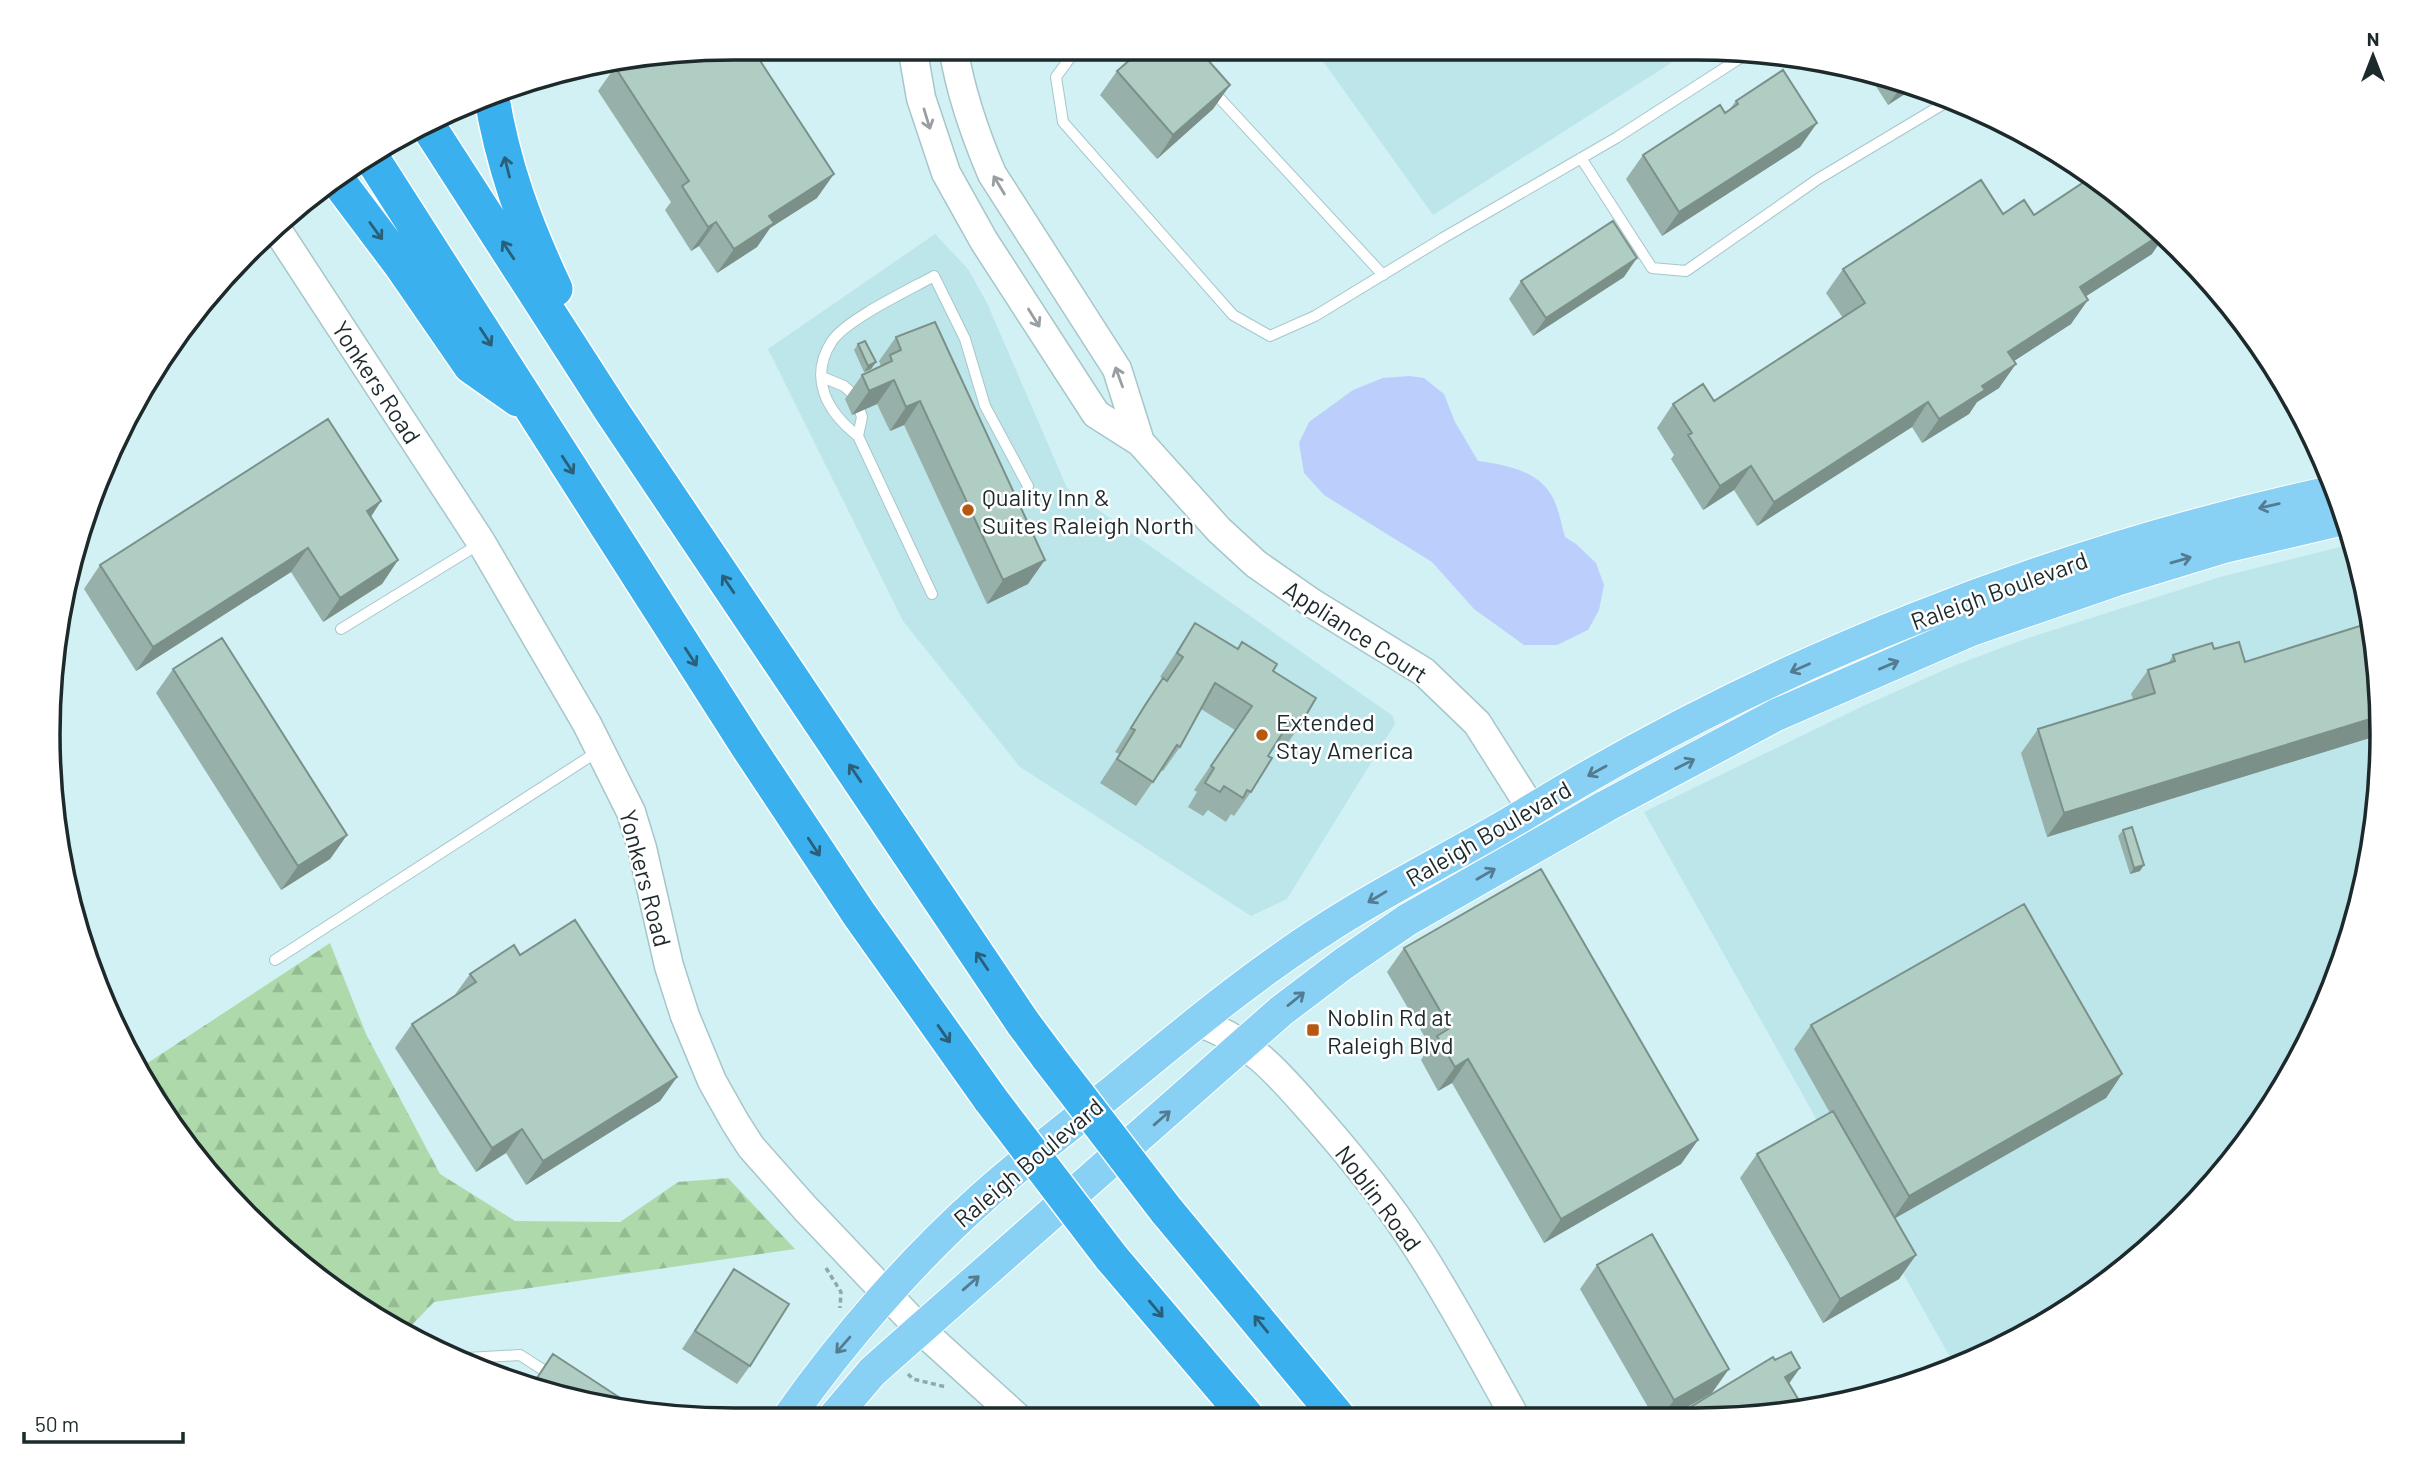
<svg xmlns="http://www.w3.org/2000/svg" width="2429" height="1467" font-family="Barlow,sans-serif">
  <defs>
    <pattern id="forest-firs" width="22" height="20" patternUnits="userSpaceOnUse" patternTransform="scale(1.75)"><rect width="22" height="20" fill="#aedaab"/><path d="M5 1l3.5 6h-7zM16 11l3.5 6h-7z" fill="#95bb93"/></pattern>
  </defs>
  <rect width="100%" height="100%" fill="#d1f1f5"/>
  <!-- built -->
  <path fill="#bde6eb" d="M1693,49L1433,215L1315,50Z
    M935,234L968,269L987,303L1067,488L1393,716L1395,724L1287,899L1251,916L1020,767L903,621L768,349Z
    M2352,544L2369,600L2382,734L2368,868L2329,996L2266,1115L2148,1249L2039,1328L1955,1366L1644,812L1861,707L1951,667L2022,640L2220,577Z"/>
  <!-- forest -->
  <path fill="url(#forest-firs)" d="M330,943L366,1034L440,1174L515,1221L620,1222L678,1182L728,1178L795,1249L434,1302L406,1331L352,1304L249,1219L189,1151L143,1066Z"/>
  <!-- water -->
  <path fill="#bccffc" d="M1410,376L1424,378L1444,394L1455,422L1478,461C1508,465 1545,472 1556,505C1560,515 1562,527 1565,537L1576,544L1596,563L1604,585L1599,610L1588,630L1557,645H1524L1474,609L1432,562L1324,495L1304,473L1299,443L1309,422L1353,390L1383,378Z"/>
  <g fill="none" stroke-linecap="round" stroke-linejoin="round">
    <defs>
      <path id="lane" d="M1075,51L1056,77L1063,122L1233,315L1270,336L1315,316L1443,238L1616,138L1751,51
        M1212,90L1383,275
        M1581,158L1652,268L1686,271L1818,179L1950,100
        M822,377L844,386L854,395
        M858,436L862,417L860,411
        M932,594L858,436C827,412 808,378 832,341C847,319 909,290 934,276L965,339L985,406L1028,486
        M341,629L481,543
        M275,960L597,752
        M467,1358L520,1355L551,1375"/>
      <path id="secondary" d="M913,52L921,98L946,173L984,241L1096,414L1140,442L1219,530L1256,564L1312,603L1424,672L1477,723L1550,838
        M954,52C961,94 975,134 992,174L1117,369L1140,442
        M274,225L481,542L587,724L631,812L642,848L669,966L685,1016L712,1081L735,1122L751,1147L805,1208L920,1329L1017,1417
        M1198,1022C1256,1043 1281,1077 1320,1121C1354,1160 1387,1201 1415,1244C1451,1299 1482,1358 1514,1415"/>
      <path id="primary" d="M788,1418C843,1340 912,1260 983,1197C1024,1160 1069,1126 1112,1092C1181,1035 1250,977 1325,929C1389,887 1459,854 1525,814C1773,661 2051,552 2336,491
        M833,1418L872,1372L891,1355L1281,1011L1343,964L1407,920L1606,806L1776,715L1971,630L2116,580L2224,547L2344,519"/>
      <path id="highway" d="M491,93C503,166 524,223 555,289
        M425,121L611,410L1023,1023L1049,1058
        M370,155L749,748L859,914L991,1100
        M335,177L402,266L471,366L518,399
        M1166,1210L1337,1416
        M1111,1257L1246,1416"/>
    </defs>
    <!-- lane casing -->
    <use href="#lane" stroke="#a7c6ca" stroke-width="12"/>
    <!-- secondary casing -->
    <use href="#secondary" stroke="#a7c6ca" stroke-width="31"/>
    <!-- primary casing -->
    <use href="#primary" stroke="#fff" stroke-width="34"/>
    <!-- highway casing -->
    <use href="#highway" stroke="#fff" stroke-width="38"/>
    <!-- path -->
    <path stroke="#8fa8ab" stroke-width="3.5" stroke-dasharray="5 3.5" stroke-linecap="butt" d="M826,1268L841,1292L840,1308
      M908,1374L913,1379L946,1387"/>
    <!-- lane -->
    <use href="#lane" stroke="#fff" stroke-width="10"/>
    <!-- secondary -->
    <use href="#secondary" stroke="#fff" stroke-width="28"/>
    <!-- primary -->
    <use href="#primary" stroke="#89d0f5" stroke-width="32"/>
    <!-- highway -->
    <use href="#highway" stroke="#3ab0ee" stroke-width="35"/>
    <defs>
      <path id="highway-bridge" d="M1049,1058L1166,1210
        M991,1100L1111,1257"/>
    </defs>
    <!-- highway-bridge casing -->
    <use href="#highway-bridge" stroke="#fff" stroke-width="38" stroke-linecap="butt"/>
    <!-- highway-bridge -->
    <use href="#highway-bridge" stroke="#3ab0ee" stroke-width="35"/>
  </g>
  <!-- wall -->
  <path fill="#97b0a9" d="M615,67L817,198L770,228L757,247L717,273L699,246L691,251L665,210L671,202L598,91Z
    M1117,71L1230,85L1213,109L1157,159L1100,95Z
    M1868,74L1916,84L1888,105Z
    M1736,101L1817,123L1800,147L1662,236L1626,179L1643,155L1725,113L1729,110Z
    M2003,214L2034,215L2152,254L2086,296L2071,324L2014,361L1999,388L1977,402L1969,414L1922,443L1912,427L1757,526L1734,490L1703,510L1671,459L1674,455L1657,428L1673,404L1714,401L1843,318L1826,293L1843,269Z
    M1624,277L1533,336L1509,299L1521,281Z
    M896,337L1028,584L987,604L904,425L890,431L877,404L852,415L845,399L862,375L881,366L879,361Z
    M858,344L876,362L871,369L864,372L854,350Z
    M381,501L371,517L398,560L382,584L323,622L291,572L136,671L84,589L100,565Z
    M1195,623L1273,671L1299,727L1282,751L1275,746L1268,756L1251,792L1234,816L1231,814L1226,822L1208,810L1203,816L1188,807L1197,792L1194,790L1235,730L1201,709L1180,747L1163,771L1161,770L1136,806L1100,783L1119,754L1115,752L1146,702L1163,678L1160,677Z
    M2214,649L2245,662L2375,664L2381,726L2373,737L2047,837L2021,753L2038,729L2133,699L2131,694L2148,670L2168,664L2173,655Z
    M173,669L347,835L330,859L281,890L156,693Z
    M2123,830L2140,871L2130,874L2118,836Z
    M1404,948L1698,1140L1681,1164L1544,1243L1452,1083L1438,1091L1421,1060L1430,1046L1387,972Z
    M520,955L677,1077L660,1101L526,1185L506,1153L476,1172L395,1048L412,1024L454,996L470,974Z
    M1811,1025L2122,1074L2106,1098L1895,1218L1916,1255L1899,1279L1823,1323L1740,1178L1757,1154L1830,1113L1794,1049Z
    M1597,1265L1712,1393L1675,1414H1652L1580,1289Z
    M734,1269L750,1366L737,1384L682,1349Z"/>
  <!-- shaded-wall -->
  <path fill="#7b9089" d="M1908,82L1919,85L1888,105L1901,87Z
    M1230,85L1213,109L1157,159L1173,135Z
    M1817,123L1800,147L1662,236L1679,212Z
    M834,174L817,198L770,228L757,247L717,273L734,249L769,216Z
    M716,222L699,246L691,251L708,227Z
    M2163,233L2165,235L2152,254L2063,311L2080,287Z
    M1637,258L1624,277L1533,336L1546,318Z
    M2088,300L2071,324L1991,376L2008,352Z
    M876,362L871,369L864,372L868,366Z
    M2016,364L1999,388L1977,402L1969,414L1922,443L1939,419L1982,386Z
    M894,380L877,404L852,415L869,391Z
    M920,401L904,425L890,431L906,407Z
    M1928,402L1912,427L1757,526L1774,502Z
    M1751,466L1734,490L1703,510L1720,486Z
    M381,501L365,525L367,511Z
    M308,548L291,572L136,671L153,647Z
    M398,560L382,584L323,622L340,598Z
    M1045,560L1028,584L987,604L1003,580Z
    M2380,716L2381,726L2373,737L2047,837L2064,813Z
    M347,835L330,859L281,890L298,866Z
    M2144,865L2140,871L2130,874L2134,868Z
    M1468,1059L1452,1083L1438,1091L1455,1067Z
    M2122,1074L2106,1098L1892,1220L1909,1196Z
    M677,1077L660,1101L526,1185L543,1161Z
    M522,1129L506,1153L476,1172L492,1148Z
    M1698,1140L1681,1164L1544,1243L1561,1219Z
    M1916,1255L1899,1279L1823,1323L1840,1299Z
    M1800,1368L1783,1392L1785,1377Z
    M1729,1369L1712,1393L1675,1414H1664L1674,1400Z"/>
  <!-- building -->
  <path fill="#b0cdc4" stroke="#7b9089" stroke-width="2" d="M1140,51H1200L1230,85L1173,135L1117,71Z
    M644,53H755L834,174L769,216L774,223L734,249L716,222L708,227L682,186L689,181L615,67L633,56Z
    M1783,70L1817,123L1679,212L1643,155L1720,105L1725,113L1738,104L1736,101Z
    M1896,80L1908,82L1901,87Z
    M2093,176L2163,233L2080,287L2088,300L2008,352L2016,364L1982,386L1985,390L1939,419L1928,402L1774,502L1751,466L1720,486L1688,435L1692,433L1673,404L1703,384L1714,401L1865,303L1843,269L1981,180L2003,214L2024,200L2034,215Z
    M1613,221L1637,258L1546,318L1521,281Z
    M935,322L1045,560L1003,580L920,401L906,407L894,380L869,391L862,375L892,361L890,355L901,350L896,337Z
    M865,341L876,362L868,366L858,344Z
    M328,419L381,501L367,511L398,560L340,598L308,548L153,647L100,565Z
    M1195,623L1238,649L1242,642L1277,664L1273,671L1316,698L1299,727L1290,721L1268,756L1272,758L1251,792L1247,790L1243,798L1224,786L1220,792L1205,783L1214,768L1211,766L1252,706L1215,683L1180,747L1177,745L1153,782L1117,759L1135,730L1131,728L1144,707L1163,678L1167,681L1183,657L1177,653Z
    M2363,625L2375,664L2380,716L2064,813L2038,729L2155,693L2148,670L2175,661L2173,655L2212,643L2214,649L2239,642L2245,662Z
    M222,638L347,835L298,866L173,669Z
    M2132,827L2144,865L2134,868L2123,830Z
    M1541,869L1698,1140L1561,1219L1468,1059L1455,1067L1437,1036L1450,1028L1404,948Z
    M2024,904L2122,1074L1909,1196L1811,1025Z
    M575,920L677,1077L543,1161L522,1129L492,1148L412,1024L476,982L470,974L511,947L514,945L520,955Z
    M1833,1111L1916,1255L1840,1299L1757,1154Z
    M1652,1234L1729,1369L1674,1400L1597,1265Z
    M734,1269L789,1304L750,1366L695,1331Z
    M1791,1352L1800,1368L1785,1377L1804,1409L1785,1414H1679L1773,1357L1775,1360Z
    M553,1354L634,1407L531,1387Z"/>
  <!-- one-way arrows -->
  <defs><path id="oneway-shaft" d="M-6 0H5M1.5-3L5.5 0L1.5 3" fill="none" stroke-width="1.6" stroke-linecap="round" stroke-linejoin="round" transform="scale(1.75)"/></defs>
  <g stroke="#999fa0">
    <use href="#oneway-shaft" transform="translate(927 119) rotate(73)"/>
    <use href="#oneway-shaft" transform="translate(999 185) rotate(-121)"/>
    <use href="#oneway-shaft" transform="translate(1034 318) rotate(58)"/>
    <use href="#oneway-shaft" transform="translate(1119 377) rotate(-110)"/>
  </g>
  <g stroke="#295f79">
    <use href="#oneway-shaft" transform="translate(507 167) rotate(-104)"/>
    <use href="#oneway-shaft" transform="translate(376 231) rotate(54)"/>
    <use href="#oneway-shaft" transform="translate(508 250) rotate(-123)"/>
    <use href="#oneway-shaft" transform="translate(486 337) rotate(57)"/>
    <use href="#oneway-shaft" transform="translate(568 465) rotate(57)"/>
    <use href="#oneway-shaft" transform="translate(728 584) rotate(-124)"/>
    <use href="#oneway-shaft" transform="translate(691 657) rotate(57)"/>
    <use href="#oneway-shaft" transform="translate(855 773) rotate(-124)"/>
    <use href="#oneway-shaft" transform="translate(814 847) rotate(57)"/>
    <use href="#oneway-shaft" transform="translate(982 961) rotate(-124)"/>
    <use href="#oneway-shaft" transform="translate(944 1034) rotate(55)"/>
    <use href="#oneway-shaft" transform="translate(1156 1309) rotate(50)"/>
    <use href="#oneway-shaft" transform="translate(1261 1324) rotate(-129)"/>
  </g>
  <g stroke="#537c90">
    <use href="#oneway-shaft" transform="translate(2269 506) rotate(167)"/>
    <use href="#oneway-shaft" transform="translate(2181 560) rotate(-16)"/>
    <use href="#oneway-shaft" transform="translate(1889 665) rotate(-23)"/>
    <use href="#oneway-shaft" transform="translate(1800 668) rotate(156)"/>
    <use href="#oneway-shaft" transform="translate(1685 764) rotate(-27)"/>
    <use href="#oneway-shaft" transform="translate(1597 771) rotate(151)"/>
    <use href="#oneway-shaft" transform="translate(1486 874) rotate(-30)"/>
    <use href="#oneway-shaft" transform="translate(1377 897) rotate(149)"/>
    <use href="#oneway-shaft" transform="translate(1296 999) rotate(-39)"/>
    <use href="#oneway-shaft" transform="translate(1162 1118) rotate(-41)"/>
    <use href="#oneway-shaft" transform="translate(971 1283) rotate(-41)"/>
    <use href="#oneway-shaft" transform="translate(843 1345) rotate(131)"/>
  </g>
  <!-- markers -->
  <g fill="#b7580f" stroke="#fff" stroke-width="2.5">
    <circle cx="968" cy="510" r="7"/>
    <circle cx="1262" cy="735" r="7"/>
    <rect x="1306" y="1023" width="14" height="14" rx="3.5"/>
  </g>
  <g text-anchor="middle" dominant-baseline="central" stroke-width="5" stroke-linejoin="round" paint-order="stroke">
    <!-- street labels -->
    <g font-size="24" fill="#1d292b" stroke="#fff">
      <text transform="translate(377 382) rotate(57)">Yonkers Road</text>
      <text transform="translate(1999 590) rotate(-20)">Raleigh Boulevard</text>
      <text transform="translate(1356 631) rotate(33)">Appliance Court</text>
      <text transform="translate(1488 833) rotate(-30)">Raleigh Boulevard</text>
      <text transform="translate(646 878) rotate(75)">Yonkers Road</text>
      <text transform="translate(1028 1162) rotate(-40)">Raleigh Boulevard</text>
      <text transform="translate(1379 1198) rotate(53)">Noblin Road</text>
    </g>
    <!-- poi labels -->
    <g font-size="24" fill="#1d292b" stroke="#fff" text-anchor="start">
      <text x="982" y="496">Quality Inn &amp;<tspan x="982" dy="28">Suites Raleigh North</tspan></text>
      <text x="1276" y="721">Extended<tspan x="1276" dy="28">Stay America</tspan></text>
      <text x="1327" y="1016">Noblin Rd at<tspan x="1327" dy="28">Raleigh Blvd</tspan></text>
    </g>
  </g>
  <!-- crop -->
  <path d="M0 0H2429V1467H0ZM734 60H1696A674 674 0 0 1 2370 734V734A674 674 0 0 1 1696 1408H734A674 674 0 0 1 60 734V734A674 674 0 0 1 734 60Z" fill="#fff" fill-rule="evenodd"/>
  <path fill="none" stroke="#1d292b" stroke-width="3.5" d="M734 60H1696A674 674 0 0 1 2370 734V734A674 674 0 0 1 1696 1408H734A674 674 0 0 1 60 734V734A674 674 0 0 1 734 60Z"/>
  <!-- north arrow -->
  <g transform="translate(2373 56)" stroke="#ffffff" stroke-width="5" paint-order="stroke">
  <path d="M0-5L12 26L0 18L-12 26Z" fill="#1d292b"/>
  <text y="-10" font-size="19" font-weight="bold" text-anchor="middle" fill="#1d292b">N</text>
  </g>
  <!-- scale -->
  <path d="M24 1432v10h159v-10" fill="none" stroke="#1d292b" stroke-width="3.5"/>
  <text x="35" y="1432" font-size="21" fill="#1d292b" stroke="#ffffff" stroke-width="5" paint-order="stroke">50 m</text>
</svg>
